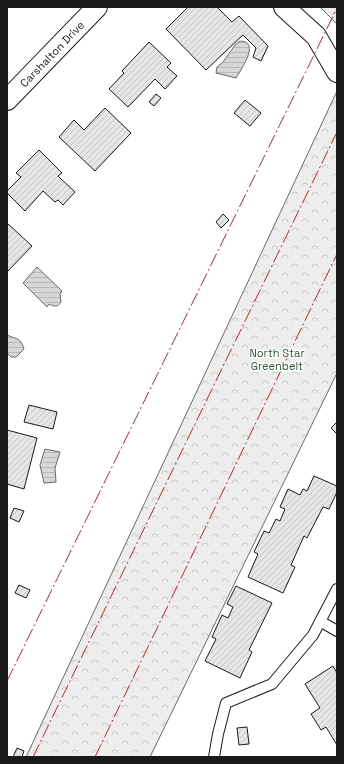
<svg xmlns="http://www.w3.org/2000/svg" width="344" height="764" font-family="'Space Grotesk',sans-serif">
  <defs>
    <pattern id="park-crowns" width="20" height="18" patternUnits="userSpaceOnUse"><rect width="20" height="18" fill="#ededed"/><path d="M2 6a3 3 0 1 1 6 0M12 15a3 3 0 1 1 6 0" fill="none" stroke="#cbcbcb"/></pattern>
    <pattern id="water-rules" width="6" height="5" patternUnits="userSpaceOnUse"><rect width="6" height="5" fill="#d7d7d7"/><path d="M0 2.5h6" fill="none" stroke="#b8b8b8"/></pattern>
    <pattern id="building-hatch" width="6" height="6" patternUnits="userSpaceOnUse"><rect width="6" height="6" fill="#e6e6e6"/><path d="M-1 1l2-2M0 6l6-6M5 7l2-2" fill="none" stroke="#c5c5c5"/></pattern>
  </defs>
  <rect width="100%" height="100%" fill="#fff"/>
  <!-- park -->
  <path fill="url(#park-crowns)" stroke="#6a6a6a" d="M320,7H337V24Z
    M337,91V373L150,757H26Z"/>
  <!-- water -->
  <path fill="url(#water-rules)" stroke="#6a6a6a" d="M240,41C261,42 241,69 236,78L216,73L217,67L223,62L235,45Z
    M37,267L62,291L60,294L61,302C58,307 54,307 49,304L47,307L23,283Z
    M7,335C18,340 20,337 24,349L16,357H11L7,353Z
    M45,449L60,452L55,468L56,482L44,483L40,465Z"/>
  <!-- building -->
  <path fill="url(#building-hatch)" stroke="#1a1a1a" d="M188,7H217L232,22L239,16L268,46L261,61L253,57L256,48L243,35L206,70L166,29Z
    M149,42L171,63L167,67L177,76L165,89L155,79L128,107L109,89L124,73L122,71Z
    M156,94L161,98L154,106L149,102Z
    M245,100L261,113L250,126L234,113Z
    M105,108L131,133L95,171L59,137L74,120L84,130Z
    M39,150L62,173L58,176L75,192L63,205L58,200L55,202L43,191L25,211L7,193V191L21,177L16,173Z
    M223,214L229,220L221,228L216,222Z
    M7,223L32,246L7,272Z
    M29,405L57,412L53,429L24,422Z
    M337,422V434L331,428Z
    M7,430L37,438L24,489L7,484Z
    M314,476L337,486V492L329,509L323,507L307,538L304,536L291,565L295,567L283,593L248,577L258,554L254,552L264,531L269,533L276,519L280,521L285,509L280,507L288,489L300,495L303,489L307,491Z
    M14,508L24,511L19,522L10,518Z
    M19,585L30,590L26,598L15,593Z
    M236,586L272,603L249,650L252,652L240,678L205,661L216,639L212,637L222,615L228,618L233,607L227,604Z
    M333,666L337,673V745L326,727L321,730L311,714L320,708L305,684Z
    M247,727L249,744L239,745L237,728Z
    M17,748L24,751L22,757H13Z"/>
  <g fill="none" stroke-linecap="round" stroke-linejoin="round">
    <defs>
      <path id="service" d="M320,621L337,631
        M214,757L218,734L226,703L272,684L313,635L337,589"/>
      <path id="minor" d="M284,7L316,36L337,72
        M7,100L97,7"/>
    </defs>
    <!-- service casing -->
    <use href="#service" stroke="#1a1a1a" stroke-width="12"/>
    <!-- minor casing -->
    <use href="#minor" stroke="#1a1a1a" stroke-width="22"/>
    <!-- service -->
    <use href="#service" stroke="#fff" stroke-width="10"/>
    <!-- minor -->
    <use href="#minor" stroke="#fff" stroke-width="20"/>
    <!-- power -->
    <path stroke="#c62828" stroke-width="1" stroke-dasharray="14 3 2 3" stroke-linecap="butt" d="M7,681L337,8
      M33,757L337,132
      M95,757L337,254"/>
  </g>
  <g text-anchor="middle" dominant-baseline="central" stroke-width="3" stroke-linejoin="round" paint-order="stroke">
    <!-- street labels -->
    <g font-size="11" fill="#1a1a1a" stroke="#fff">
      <text transform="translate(52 54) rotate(-46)">Carshalton Drive</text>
    </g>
    <!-- park labels -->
    <g font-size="11" fill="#2b5a34" stroke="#fff">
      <text x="277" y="353">North Star<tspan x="277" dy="13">Greenbelt</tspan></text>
    </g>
  </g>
  <!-- border -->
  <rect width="344" height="764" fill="none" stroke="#1a1a1a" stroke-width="16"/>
</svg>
